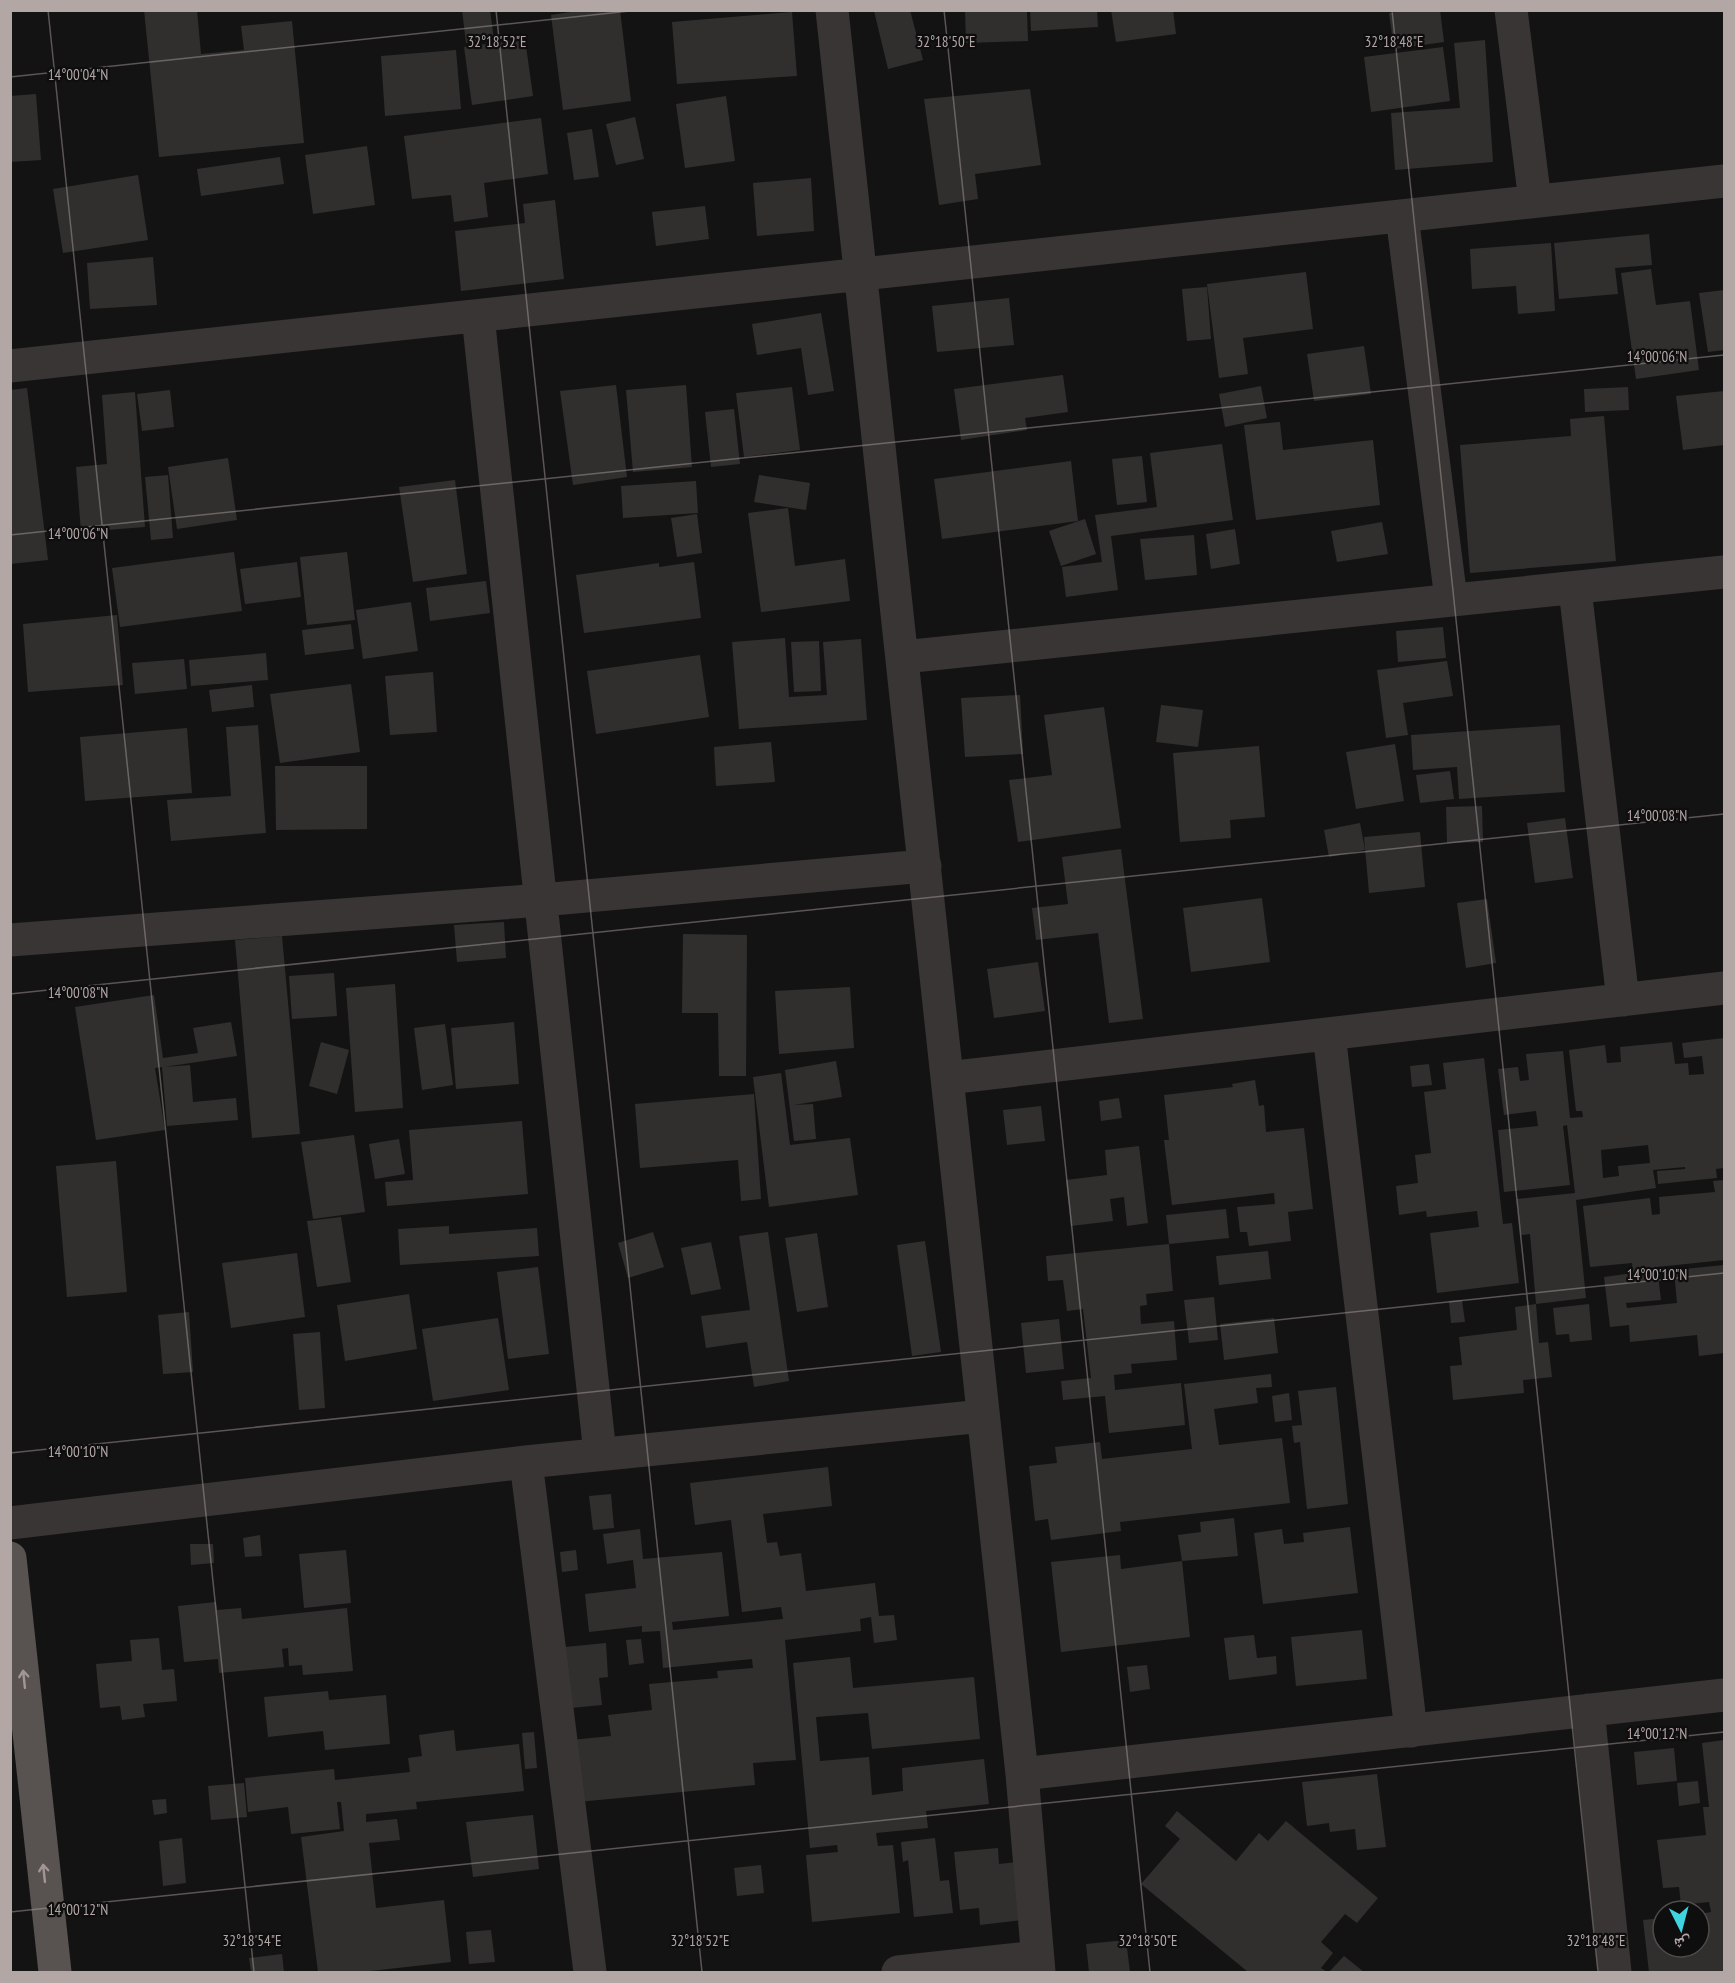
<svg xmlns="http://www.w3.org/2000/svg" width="1735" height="1983" font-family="'PT Sans Narrow','Noto Naskh Arabic',sans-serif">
  <rect width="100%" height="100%" fill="#141313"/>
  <!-- building -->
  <path fill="#302f2e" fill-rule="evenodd" d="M144,10H197L201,54L244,50L241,26L292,21L304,143L159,157Z
    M462,10H490L494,40L466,43Z
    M584,10H620L631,101L563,110L551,15Z
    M910,10L923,60L888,69L874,11Z
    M965,10H1027L1028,41L966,43Z
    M1030,10H1097L1098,27L1031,31Z
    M1111,10H1173L1176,34L1116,42Z
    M1410,10H1440L1444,42L1394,49L1389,13Z
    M792,12L797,76L677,84L672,22Z
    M525,39L533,96L472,105L464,47Z
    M1485,40L1493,162L1395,170L1391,113L1460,108L1454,43Z
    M1443,47L1450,101L1371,112L1364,57Z
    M456,50L461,109L385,116L381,56Z
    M1030,89L1041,165L975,174L978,199L939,205L924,99Z
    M36,94L41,160L10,162V96Z
    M726,96L735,161L685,168L676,104Z
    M635,117L644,159L616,165L606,124Z
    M541,118L548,174L484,183L488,217L454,222L451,195L412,199L404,136Z
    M592,129L599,177L574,180L567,133Z
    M367,146L375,205L313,214L305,155Z
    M280,157L284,184L201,196L197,169Z
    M138,175L148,240L63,253L53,189Z
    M811,178L814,231L757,236L753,183Z
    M555,200L564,279L461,291L455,231L525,223L523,204Z
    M705,206L709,239L656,246L652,212Z
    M1649,234L1652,265L1615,268L1618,294L1559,299L1554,243Z
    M1551,243L1555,311L1518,314L1516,286L1472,289L1470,249Z
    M153,257L157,305L90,309L87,263Z
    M1651,269L1656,305L1690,301L1699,370L1636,379L1621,273Z
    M1306,272L1313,329L1243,338L1248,374L1219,378L1207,284Z
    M1207,287L1211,339L1187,341L1182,289Z
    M1724,290V350L1708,352L1699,293Z
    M1009,298L1014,345L937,352L932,306Z
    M821,313L834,391L808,395L801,348L757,355L752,324Z
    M1364,346L1371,394L1314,401L1307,354Z
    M1063,375L1068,412L1025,418L1027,430L961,440L954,389Z
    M616,385L627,477L573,485L560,391Z
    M686,385L692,467L633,472L626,390Z
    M1261,386L1267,418L1225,427L1219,394Z
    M792,387L800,450L744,457L736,393Z
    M1628,387L1629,410L1585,412L1584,389Z
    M27,388L48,560L10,564V390Z
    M170,390L174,427L142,431L137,394Z
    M1724,391V445L1683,450L1676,396Z
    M135,392L145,527L81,532L76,467L107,464L102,395Z
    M734,409L740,464L711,467L705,412Z
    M1604,416L1616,561L1470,573L1460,445L1571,436L1570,419Z
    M1280,422L1283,450L1373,440L1380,505L1256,520L1244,425Z
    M1222,444L1233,520L1111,536L1118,590L1066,597L1062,567L1102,562L1095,515L1157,507L1150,453Z
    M1142,456L1147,502L1117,505L1112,459Z
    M228,458L237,520L177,529L168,467Z
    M1071,461L1078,521L942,539L934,479Z
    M168,475L173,538L151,540L145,477Z
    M759,475L810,483L806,510L754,502Z
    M455,480L467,574L413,582L399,487Z
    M696,481L698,513L623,518L621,486Z
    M788,508L795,566L845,559L850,601L761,612L748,513Z
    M697,514L702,553L677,557L671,518Z
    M1085,519L1096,554L1061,566L1049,531Z
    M1382,522L1388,554L1337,562L1331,531Z
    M1235,529L1240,564L1211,569L1206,534Z
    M1194,535L1197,575L1145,580L1140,539Z
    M234,552L242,611L120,627L112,568Z
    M347,552L355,620L307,625L300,557Z
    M297,562L301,597L245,604L240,569Z
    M694,562L701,618L584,633L576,575L659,563V567Z
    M486,581L490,613L430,621L426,588Z
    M411,602L418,651L363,659L356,610Z
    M117,615L123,685L28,692L23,624Z
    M351,624L354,649L305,655L302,630Z
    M1443,627L1446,658L1398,662L1396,631Z
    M785,638L789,697L827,695L823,642L861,639L867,720L739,729L732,642Z
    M819,641L821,691L794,692L791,642Z
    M266,653L268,680L191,686L189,660Z
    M700,655L709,717L596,734L587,671Z
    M184,659L187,689L135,694L132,663Z
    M1447,661L1453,696L1403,703L1408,735L1386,738L1377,670Z
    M433,672L437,732L390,735L385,676Z
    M351,684L360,752L280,763L270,694Z
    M252,685L254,707L212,712L209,690Z
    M1020,695L1023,754L965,757L961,698Z
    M1161,705L1203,710L1198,747L1156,742Z
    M1104,707L1121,828L1018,842L1009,780L1052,775L1044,715Z
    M258,725L266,833L171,841L167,800L231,796L226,727Z
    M1560,725L1565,792L1459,799L1457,767L1413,770L1411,735Z
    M187,728L192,793L85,801L80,737Z
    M771,742L775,782L716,786L714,747Z
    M1395,744L1404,801L1356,809L1346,752Z
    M1259,746L1265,817L1230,820L1231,838L1180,842L1173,753Z
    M275,766H367V829L276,830Z
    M1450,771L1454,799L1420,803L1416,775Z
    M1482,806L1483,842L1447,843L1446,807Z
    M1565,818L1573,878L1535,883L1527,823Z
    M1360,823L1365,850L1329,857L1324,830Z
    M1420,832L1425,887L1369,893L1364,837Z
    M1121,849L1143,1019L1109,1023L1098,933L1036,940L1032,908L1068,904L1062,857Z
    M1262,898L1270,962L1191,972L1183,908Z
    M1487,899L1496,963L1466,968L1457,903Z
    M504,922L506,958L457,962L454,925Z
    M683,934L747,935L746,1076H719L718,1013H682Z
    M282,936L300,1134L252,1138L235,940Z
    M1038,962L1045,1011L994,1018L987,969Z
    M334,973L337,1016L292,1019L289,976Z
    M395,984L403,1108L355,1112L346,988Z
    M850,987L854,1048L779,1054L775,991Z
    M154,995L163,1058L198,1053L193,1028L231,1022L237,1056L164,1067L190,1065L193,1102L236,1098L238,1120L167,1126L162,1067L155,1068L165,1130L96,1140L75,1007Z
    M514,1022L519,1084L456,1089L451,1028Z
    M445,1024L453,1085L422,1090L414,1028Z
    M1724,1038V1168L1716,1169L1717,1178L1658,1184L1657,1171L1685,1169V1167L1653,1170L1656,1188L1576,1200L1586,1298L1536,1304L1530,1234L1521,1235L1517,1199L1575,1193L1567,1125L1563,1126L1570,1185L1504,1192L1498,1130L1538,1126L1536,1111L1504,1115L1498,1069L1518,1067L1520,1081L1529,1080L1526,1054L1563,1051L1570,1118L1583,1117L1582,1111H1576L1569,1050L1605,1045L1607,1063L1621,1062L1620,1047L1672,1042L1675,1064L1688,1063L1689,1075L1704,1074L1702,1056L1684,1058L1682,1043ZM1648,1145L1650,1163L1618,1166L1619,1176L1603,1178L1601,1150Z
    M321,1042L349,1050L337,1094L309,1086Z
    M1484,1058L1503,1224L1512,1223L1519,1283L1437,1293L1430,1233L1479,1227L1477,1211L1427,1217L1426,1211L1399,1215L1396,1186L1418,1183L1415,1155L1431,1153L1424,1092L1446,1089L1443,1063Z
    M836,1061L842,1097L794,1105L813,1104L816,1139L794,1141L785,1070Z
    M1429,1064L1432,1085L1412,1087L1410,1066Z
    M781,1073L790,1145L850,1138L858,1195L769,1207L753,1077Z
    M1255,1080L1259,1106L1264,1105L1266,1132L1304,1128L1313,1209L1288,1212L1291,1241L1249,1246L1247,1232H1240L1237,1207L1275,1204L1274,1193L1172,1205L1164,1140H1169L1164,1095L1233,1087L1232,1084Z
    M754,1094L761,1199L741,1201L738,1160L640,1168L635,1104Z
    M1119,1098L1122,1118L1101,1121L1099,1101Z
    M1041,1106L1045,1141L1007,1145L1003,1110Z
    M522,1121L528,1194L387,1206L385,1182L413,1180L409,1130Z
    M354,1135L365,1212L313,1219L301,1142Z
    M399,1139L405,1174L375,1179L369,1144Z
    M1139,1146L1148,1223L1127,1226L1124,1197L1110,1199L1113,1221L1071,1226L1066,1180L1107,1175L1105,1150Z
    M116,1161L127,1292L67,1297L56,1166Z
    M1724,1180V1260L1657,1267L1661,1300L1626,1303L1627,1308L1677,1303L1674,1270L1724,1265V1353L1699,1356L1697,1335L1630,1342L1629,1325L1610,1327L1604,1277L1633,1273L1632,1263L1590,1267L1583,1206L1650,1198L1652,1215L1660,1214L1659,1197L1715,1192L1713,1181Z
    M1226,1209L1229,1238L1169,1244L1166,1215Z
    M341,1217L351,1282L317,1287L307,1221Z
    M449,1226V1234L537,1228L539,1256L400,1265L398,1229Z
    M653,1232L664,1267L628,1278L618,1243Z
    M768,1232L789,1381L754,1387L747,1342L706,1348L701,1316L750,1310L739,1236Z
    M817,1233L828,1307L797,1312L785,1238Z
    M925,1241L941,1352L912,1356L897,1245Z
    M711,1242L721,1289L691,1295L681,1248Z
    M1169,1244L1173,1291L1146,1294L1147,1305L1140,1306L1141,1324L1174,1321L1177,1360L1131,1364L1132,1373L1114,1375L1115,1390L1181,1383L1185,1425L1109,1433L1105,1396L1063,1400L1061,1381L1091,1378L1083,1309L1067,1311L1063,1280L1048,1281L1046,1256Z
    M1268,1251L1271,1279L1219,1285L1216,1256Z
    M297,1253L305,1317L231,1328L222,1263Z
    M538,1267L549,1354L508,1359L497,1272Z
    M409,1294L417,1349L345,1361L337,1305Z
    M1214,1297L1218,1340L1189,1343L1184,1300Z
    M1462,1300L1465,1322L1451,1323L1449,1301Z
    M1536,1304L1539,1343L1548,1342L1552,1377L1523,1380L1524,1393L1453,1400L1450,1366L1462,1365L1459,1337L1517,1330L1515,1307Z
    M1589,1304L1592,1340L1570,1342L1569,1334L1556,1335L1553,1308Z
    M189,1312L193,1372L163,1374L158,1315Z
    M498,1318L509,1390L433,1401L422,1329Z
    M1274,1318L1278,1353L1224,1360L1220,1324Z
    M1059,1319L1064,1369L1026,1373L1021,1323Z
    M320,1332L325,1408L299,1410L293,1334Z
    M1271,1374L1272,1387L1256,1388L1258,1403L1214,1409L1219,1445L1282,1438L1290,1503L1120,1522L1121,1531L1051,1540L1048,1519L1035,1521L1029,1466L1057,1463L1055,1447L1100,1442L1102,1459L1192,1449L1184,1384Z
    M1336,1387L1348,1504L1307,1509L1300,1442L1294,1443L1292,1426L1302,1425L1298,1391Z
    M1289,1393L1292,1420L1275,1422L1272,1396Z
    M828,1467L832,1506L763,1514L767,1543L777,1542L780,1556L801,1553L806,1591L875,1583L879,1616L894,1615L897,1640L874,1643L871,1617L860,1619L861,1631L785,1640L796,1760L753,1763L755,1785L578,1802L571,1740L611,1736L608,1715L652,1710L649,1684L718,1678L717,1671L753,1668L752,1659L663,1668L660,1631L642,1632V1626L589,1632L585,1594L636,1588L633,1560L607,1564L603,1534L640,1529L643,1559L722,1552L729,1616L672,1622L673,1630L783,1619L781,1607L742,1612L731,1520L695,1525L690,1483Z
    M611,1494L614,1528L593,1530L589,1496Z
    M1234,1518L1238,1556L1182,1561L1190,1637L1061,1652L1051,1562L1120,1555L1121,1569L1182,1561L1178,1535L1201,1532L1200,1522Z
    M1350,1527L1358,1593L1263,1604L1254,1533L1282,1529L1284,1544L1304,1542L1303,1533Z
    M260,1535L262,1556L245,1557L243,1538Z
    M190,1544H213L214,1563L191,1565Z
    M346,1550L351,1603L304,1608L299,1554Z
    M576,1550L578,1570L562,1572L560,1552Z
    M216,1602L217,1610L241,1608L242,1619L347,1608L353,1671L303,1675L302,1665L289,1666L288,1648L282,1649L284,1667L219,1673L218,1659L184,1662L178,1606Z
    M1362,1630L1367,1679L1296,1686L1291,1637Z
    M1254,1635L1257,1658L1276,1656L1277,1674L1229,1680L1224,1638Z
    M159,1638L162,1670L174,1669L177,1701L143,1704L145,1717L122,1720L120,1706L100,1708L96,1664L132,1661L130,1640Z
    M641,1639L644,1663L629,1665L626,1640Z
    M606,1643L608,1677L599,1678L602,1705L571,1708L565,1647Z
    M850,1657L853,1688L974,1677L980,1739L872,1749L868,1713L816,1717L820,1761L869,1757L872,1795L903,1791L902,1768L984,1759L989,1804L926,1811L928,1828L876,1833L878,1846L893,1845L900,1913L812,1922L806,1855L838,1852L837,1845L810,1848L793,1663Z
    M1147,1665L1150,1689L1130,1692L1127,1667Z
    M328,1691L329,1700L386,1695L390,1744L325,1750L323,1731L268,1737L264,1697Z
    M454,1730L456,1751L519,1744L524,1791L416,1802L417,1809L366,1814V1822L397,1819L400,1840L369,1843L376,1908L444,1900L451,1962L362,1972H318L301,1837L344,1831L341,1802H337L340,1829L291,1834L288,1807L248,1812L245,1778L334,1769L335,1780L410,1772L408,1758L422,1756L419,1735Z
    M534,1732L537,1768L525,1769L522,1733Z
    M1724,1740V1972H1649L1643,1920L1663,1918V1947H1699V1914L1711,1912L1709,1902L1681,1905L1679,1887L1663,1888L1657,1840L1706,1835L1703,1807H1709L1702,1743Z
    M1674,1748L1677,1781L1637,1785L1634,1752Z
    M1377,1774L1386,1847L1357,1850L1355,1829L1330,1832L1329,1823L1307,1826L1302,1782Z
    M1698,1781L1700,1803L1679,1806L1677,1783Z
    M244,1783L247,1817L211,1820L208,1786Z
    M166,1799L167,1813L154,1815L152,1800Z
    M1177,1811L1236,1861L1259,1833L1268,1841L1286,1821L1378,1898L1357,1923L1345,1914L1321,1942L1333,1953L1321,1968L1327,1972H1248L1141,1884L1180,1839L1165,1826Z
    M533,1815L539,1869L473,1877L466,1822Z
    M182,1838L186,1883L163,1886L159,1841Z
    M935,1838L940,1881L949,1880L953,1913L914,1917L908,1860L903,1862L901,1842Z
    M998,1848L999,1864L1017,1862L1023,1920L980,1925L979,1908L960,1910L954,1852Z
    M761,1865L764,1893L737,1896L734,1868Z
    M491,1930L495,1962L469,1964L466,1932Z
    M1126,1940L1130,1972H1089L1086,1944Z
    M282,1954L284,1972H251L249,1958Z
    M1344,1956L1364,1972H1329Z"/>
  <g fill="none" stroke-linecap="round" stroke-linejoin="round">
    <!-- minor -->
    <path stroke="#393534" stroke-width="33" d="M832,10L1022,1774L1039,1972
      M1511,10L1535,201
      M1402,216L1451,599
      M478,316L600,1454
      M10,366L1724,181
      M1575,589L1623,1000
      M903,657L1724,572
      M10,940L541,900L925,866
      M1329,1034L1411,1731
      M947,1078L1724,988
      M526,1462L590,1972
      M10,1523L526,1462L983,1416
      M1588,1710L1615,1972
      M1022,1774L1724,1695
      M898,1972L1037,1957"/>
    <!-- major -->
    <path stroke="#585251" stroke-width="33" d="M10,1558L55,1972"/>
  </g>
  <!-- one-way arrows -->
  <defs><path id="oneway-shaft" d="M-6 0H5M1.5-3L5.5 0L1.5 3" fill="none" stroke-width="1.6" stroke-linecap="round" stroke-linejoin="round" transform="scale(1.5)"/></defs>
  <g stroke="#a19695">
    <use href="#oneway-shaft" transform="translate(24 1679) rotate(-96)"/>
    <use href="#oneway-shaft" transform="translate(44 1873) rotate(-96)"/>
  </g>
  <!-- ticks -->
  <path fill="none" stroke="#b3a7a6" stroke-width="1.5" stroke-opacity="0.45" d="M48,10L254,1972M496,10L702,1972M944,10L1150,1972M1392,10L1598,1972M10,77L639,10M10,535L1724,355M10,994L1724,814M10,1453L1724,1273M10,1912L1724,1732"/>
  <g font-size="15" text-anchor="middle" fill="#b3a7a6" stroke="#0f0e0e" stroke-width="4.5" stroke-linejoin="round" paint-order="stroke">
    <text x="497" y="47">32°18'52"E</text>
    <text x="946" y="47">32°18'50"E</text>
    <text x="1394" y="47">32°18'48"E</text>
    <text x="78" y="80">14°00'04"N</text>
    <text x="1657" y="362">14°00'06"N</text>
    <text x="78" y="539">14°00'06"N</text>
    <text x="1657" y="821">14°00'08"N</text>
    <text x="78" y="998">14°00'08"N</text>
    <text x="1657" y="1280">14°00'10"N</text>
    <text x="78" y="1457">14°00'10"N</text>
    <text x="1657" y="1739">14°00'12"N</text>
    <text x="78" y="1915">14°00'12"N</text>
    <text x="252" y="1946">32°18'54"E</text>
    <text x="700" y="1946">32°18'52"E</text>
    <text x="1148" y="1946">32°18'50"E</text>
    <text x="1596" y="1946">32°18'48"E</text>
  </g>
  <!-- border -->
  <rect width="1735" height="1983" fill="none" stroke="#b3a7a6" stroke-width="24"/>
  <!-- north arrow -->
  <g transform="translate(1681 1929) rotate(174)"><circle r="28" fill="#0f0e0e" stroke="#514b4b" stroke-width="1.5"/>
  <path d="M0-4.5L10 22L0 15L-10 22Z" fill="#3fd4e0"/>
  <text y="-9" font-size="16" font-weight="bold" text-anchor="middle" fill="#b3a7a6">ش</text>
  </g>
</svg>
